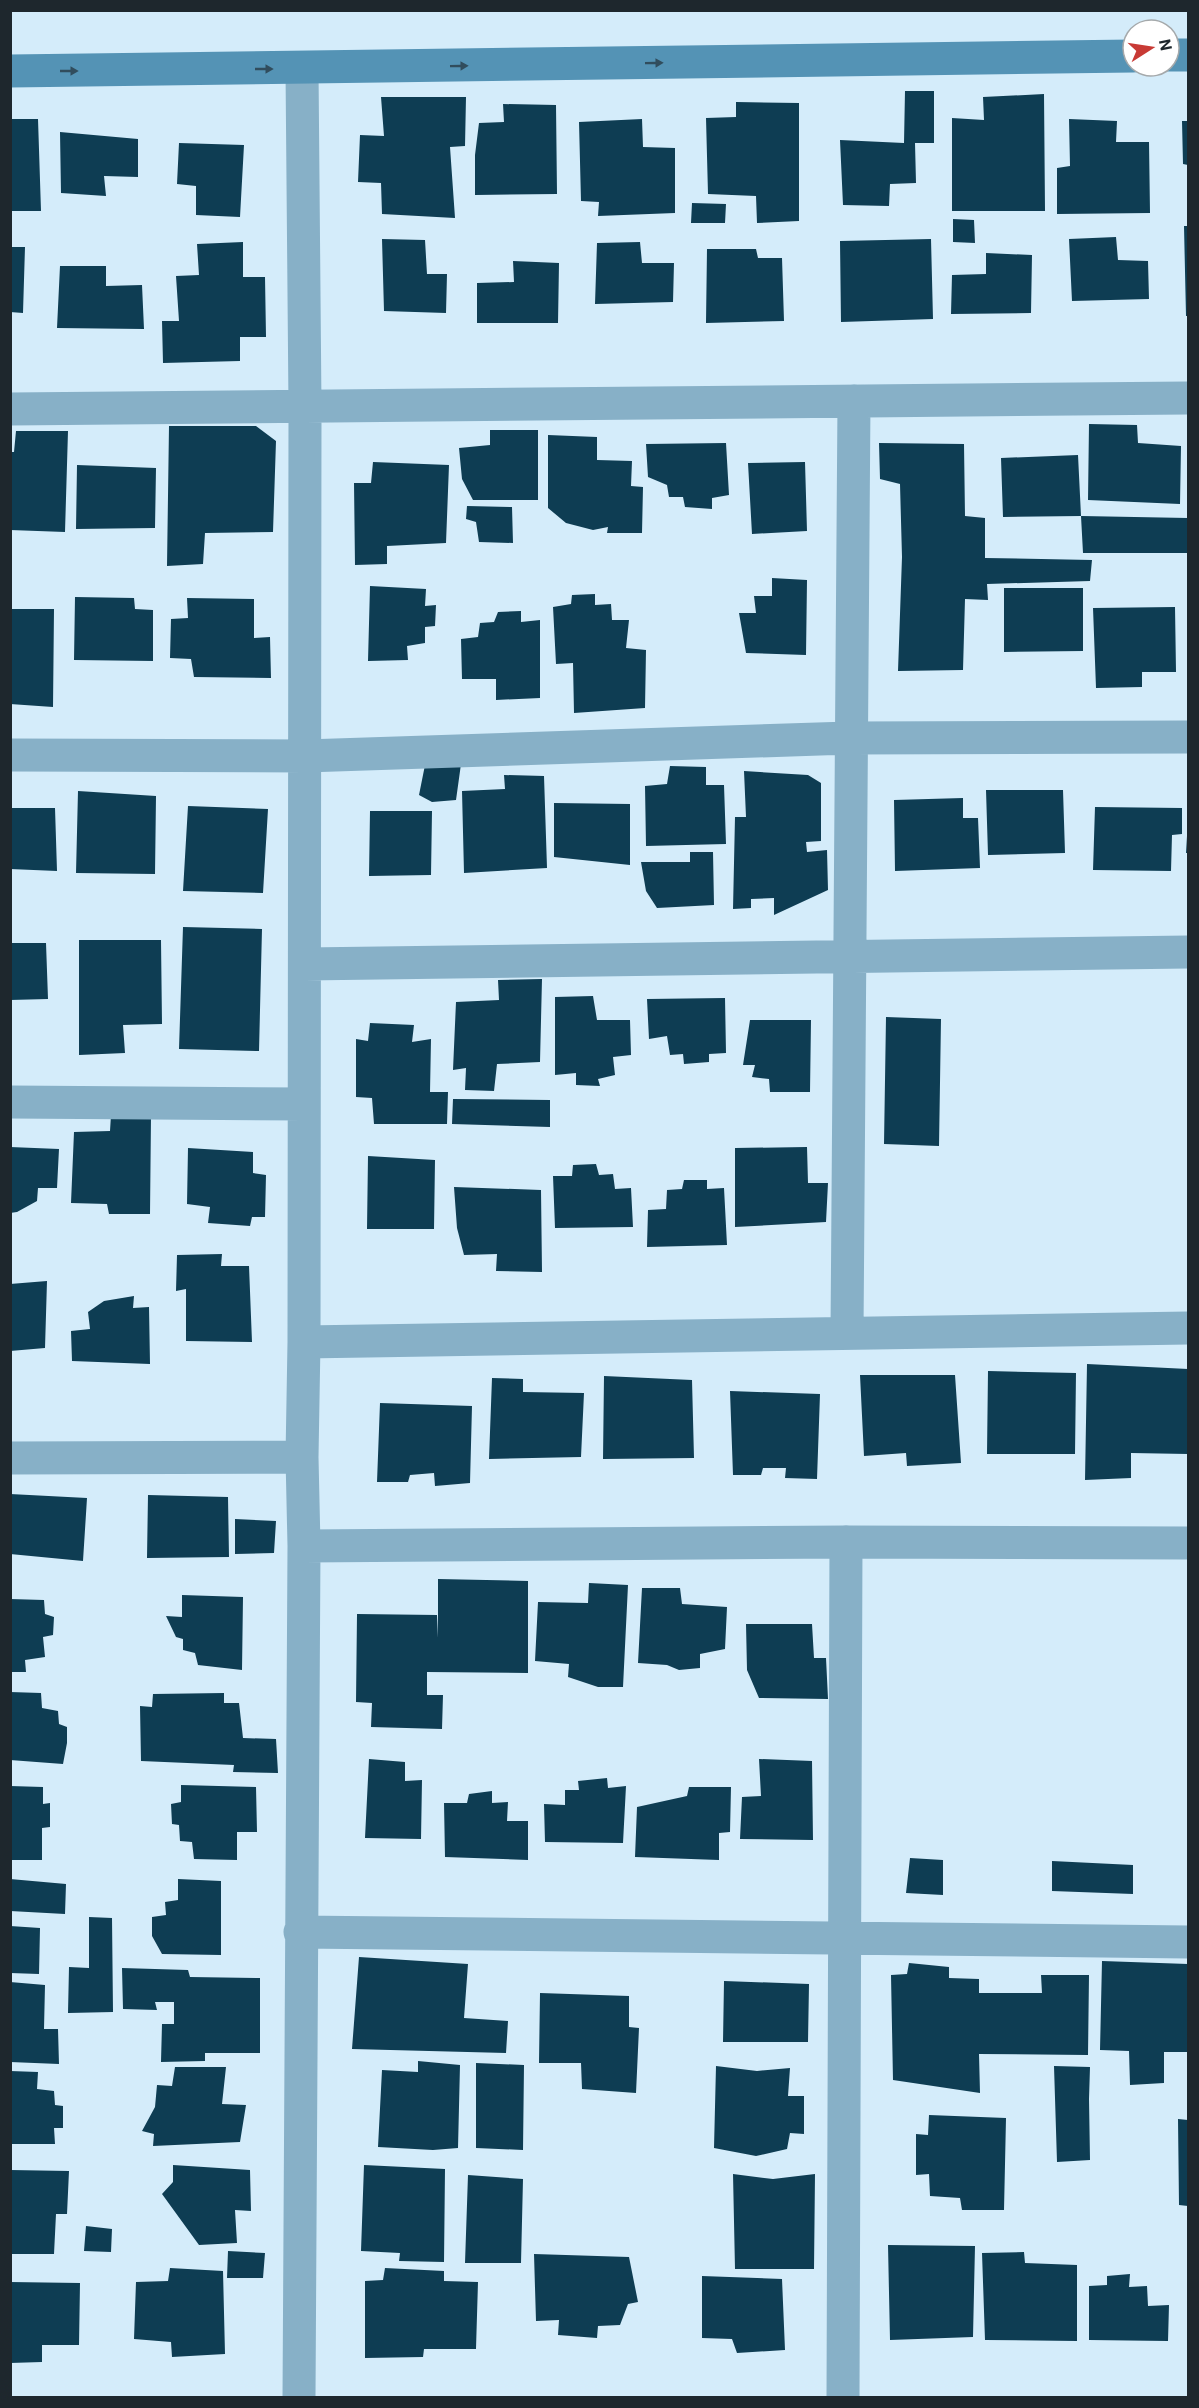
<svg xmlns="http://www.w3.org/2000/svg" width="1199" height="2408" font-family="Roboto,sans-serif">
  <rect width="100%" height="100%" fill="#d4ecfa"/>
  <!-- building -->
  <path fill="#0e3d53" d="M905,91H934V143H915L916,183L890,184L889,206L843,205L840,140L904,143Z
    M1044,94L1045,211H952V118L984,120L983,97Z
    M381,97H466L465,146L450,147L455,218L382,214L381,183L358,182L360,135L384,136Z
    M736,102L799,103V221L757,223L756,196L708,194L706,118L736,117Z
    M503,104L556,105L557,194L475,195V155L479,123L504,122Z
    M10,119H38L41,211H10Z
    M642,119L643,147L675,148V213L598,216L599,202L581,201L579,122Z
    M1069,119L1117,121L1116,142H1149L1150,213L1057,214V168L1070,166Z
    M1182,121H1188V165L1183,164Z
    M60,132L138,139V177L104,176L106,196L61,193Z
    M179,143L244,145L240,217L196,215V186L177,184Z
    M692,203L726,204L725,223H691Z
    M953,219L974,220L975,243L953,242Z
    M1184,226H1188V316H1186Z
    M1116,237L1118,260L1148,261L1149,299L1072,301L1069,239Z
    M382,239L425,240L427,274H447L446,313L384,311Z
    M931,239L933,319L841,322L840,241Z
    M243,242V277H265L266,337H240V361L163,363L162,321H179L176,276L199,275L197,244Z
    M640,242L642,263H674L673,302L595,304L597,243Z
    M10,247H25L23,313L10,312Z
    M707,249H756L758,258H782L784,321L706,323Z
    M986,253L1032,255L1031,313L951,314L952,275L986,274Z
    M513,261L559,263L558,323H477V283L514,282Z
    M60,266H106V286L142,285L144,329L57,328Z
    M1089,424L1137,425L1138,443L1181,446L1180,504L1088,500Z
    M169,426H256L276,441L273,532L205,533L203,564L167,566Z
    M490,430H538V500H473L462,479L459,448L490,445Z
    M16,431H68L65,532L10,530V452H14Z
    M548,435L597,437V460L632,461L631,486L643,487L642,533H607L608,527L593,530L566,523L548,508Z
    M726,443L729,495L712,498V509L685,507L683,497H669L667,485L648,477L646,444Z
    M879,443L964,444L965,516L985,518V558L1092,560L1090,581L987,584L988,600L965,599L963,670L898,671L902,557L900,484L880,479Z
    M1078,455L1081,516L1003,517L1001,458Z
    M373,462L449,465L446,543L387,546V564L355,565L354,483H371Z
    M805,462L807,531L752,534L748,463Z
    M77,465L156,468L155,528L76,529Z
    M467,506L512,507L513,543L479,542L476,522L466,519Z
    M1081,516L1188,518V553H1083Z
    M772,578L807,580L806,655L746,653L739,613H756L754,596H772Z
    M370,586L426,589L425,606L436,605L435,626L425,627V643L407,646L408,660L368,661Z
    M1004,588H1083V651L1004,652Z
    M595,594V605L611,604L612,620H629L626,648L646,650L645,708L574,713L573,663L556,664L553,607L571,604L572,595Z
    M75,597L134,598L135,609L153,610V661L74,660Z
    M187,598L254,599V638L270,637L271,678L194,677L191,659L170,658L171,619L188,618Z
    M1175,607L1176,672H1142V687L1096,688L1093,608Z
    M10,609H54L53,707L10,704Z
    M521,611V622L540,620V698L496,700V679H462L461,639L478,637L480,623L494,622L498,612Z
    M461,764L456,800L432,802L419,795L425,765Z
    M670,766L706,767V785H724L726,844L646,846L645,786L667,784Z
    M744,771L808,775L821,783V841L806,842L807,852L827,850L828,890L774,915V898L751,899V908L733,909L735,817H746Z
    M504,775L544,776L547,868L464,873L462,791L505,789Z
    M986,790H1063L1065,853L988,855Z
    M78,791L156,796L155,874L76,873Z
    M963,798V818H978L980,868L895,871L894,800Z
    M554,803L630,804V865L554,857Z
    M188,806L268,809L263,893L183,891Z
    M1095,807L1182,808V834L1172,835L1171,871L1093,870Z
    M10,808H55L57,871L10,869Z
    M370,811H432L431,875L369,876Z
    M1187,836H1188V853H1186Z
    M690,852H713L714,905L657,908L646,891L641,862H690Z
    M183,927L262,929L259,1051L179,1049Z
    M79,940H161L162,1024L123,1025L125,1053L79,1055Z
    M10,943H46L48,999L10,1000Z
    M542,979L540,1062L497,1064L494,1091L465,1090L466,1068L453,1070L456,1002L499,1000L498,980Z
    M593,996L597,1020H630L631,1055L613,1057L615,1075L598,1079L600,1086L576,1085V1073L555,1075V997Z
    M725,998L726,1053L709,1054V1062L684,1064L683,1054L670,1055L667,1036L649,1039L647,999Z
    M886,1017L941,1019L939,1146L884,1144Z
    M750,1020H811L810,1092H770L769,1079L752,1077L755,1065H743Z
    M370,1023L414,1025L412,1042L431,1039L430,1092H448L447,1124H374L372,1098L356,1097V1039L368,1041Z
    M453,1099L550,1100V1127L452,1124Z
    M111,1115L151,1116L150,1214H109L107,1204L71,1203L74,1132L110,1131Z
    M10,1147L59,1149L57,1188H38L37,1201L17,1212L10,1213Z
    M807,1147L808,1183H828L826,1222L735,1227V1148Z
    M188,1148L253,1152V1173L266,1175L265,1217H252L250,1226L208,1223L210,1207L187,1204Z
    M368,1156L435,1160L434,1229H367Z
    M596,1164L599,1175L613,1174L615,1189L631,1188L633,1227L555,1228L553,1176H572L573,1165Z
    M684,1180H707V1189L724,1188L727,1245L647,1247L648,1210L666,1209L667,1190L682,1189Z
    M454,1187L541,1190L542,1272L496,1271L497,1254L464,1255L457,1228Z
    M222,1254L221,1266H249L252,1342L186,1341V1289L176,1291L177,1255Z
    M47,1281L45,1348L10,1351V1284Z
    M134,1296L133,1308L149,1307L150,1364L72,1361L71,1331L90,1329L88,1312L104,1301Z
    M1087,1364L1188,1369V1454L1131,1453V1478L1085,1480Z
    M988,1371L1076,1373L1075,1454H987Z
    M860,1375H955L961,1463L907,1466L906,1453L864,1456Z
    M604,1376L692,1380L694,1458L603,1459Z
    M492,1378L523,1379V1392L584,1393L581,1457L489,1459Z
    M730,1391L820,1394L817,1479L785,1478L786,1468H763L761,1475H733Z
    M380,1403L472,1406L470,1483L435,1486L434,1473L410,1475L408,1482H377Z
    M10,1494L87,1498L83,1561L10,1554Z
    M148,1495L228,1497L229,1557L147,1558Z
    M235,1519L276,1521L274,1553L235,1554Z
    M438,1579L528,1581V1673L427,1672V1695H443L442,1729L371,1727L372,1703L356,1702L357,1614L437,1615L438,1638Z
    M589,1583L628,1585L623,1687H598L568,1677L569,1664L535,1661L538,1602L588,1603Z
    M642,1588H680L682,1604L727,1607L725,1649L700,1654V1668L679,1670L667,1665L638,1663Z
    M182,1595L243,1597L242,1670L198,1665L195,1653L183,1650V1639L176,1637L166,1616L182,1617Z
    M10,1599L44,1600L45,1614L54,1617L53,1635L43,1637L45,1657L25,1660L26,1672H10Z
    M746,1624H812L814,1658H826L828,1699L759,1698L747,1670Z
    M10,1692L41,1693L42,1708L58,1711L59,1724L67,1727V1743L63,1764L10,1760Z
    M224,1693V1703H239L243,1738L276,1739L278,1773L233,1772L234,1765L141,1761L140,1706L152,1707L153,1694Z
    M369,1759L405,1762V1781L422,1780L421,1839L365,1838Z
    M759,1759L812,1761L813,1840L740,1839L742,1797L761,1796Z
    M607,1778L608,1788L626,1786L623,1843L545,1842L544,1804L565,1805V1790H579L578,1781Z
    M181,1785L256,1787L257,1832H237V1860L194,1859L192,1842L180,1841L179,1825L172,1824L171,1804L181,1802Z
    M10,1786L43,1787V1804L50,1803V1827L42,1828V1860H10Z
    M689,1787H731L730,1832L719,1833V1860L635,1857L637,1807L687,1796Z
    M492,1791V1803L508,1802L507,1821H528V1860L445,1857L444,1803H467L469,1794Z
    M910,1858L943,1860V1895L906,1893Z
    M1052,1861L1133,1865V1894L1052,1891Z
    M10,1879L66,1884L65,1914L10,1911Z
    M178,1879L221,1881V1955L162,1954L152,1936V1917L166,1915L165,1902L178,1900Z
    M89,1917L112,1918L113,2012L68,2013L69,1967L89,1968Z
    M10,1926L40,1928L39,1974L10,1973Z
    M359,1957L468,1964L464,2018L508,2021L506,2053L352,2049Z
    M1102,1961L1188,1964V2052H1164V2083L1130,2085L1129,2051L1100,2050Z
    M909,1963L949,1967V1978L979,1979V1993H1042L1041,1975H1089L1088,2055L979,2054L980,2093L893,2080L891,1975L907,1974Z
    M122,1968L188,1970L190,1977L260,1978V2053H205V2061L161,2062L162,2024H174V2002H155L157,2010L123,2009Z
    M724,1981L809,1984L808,2042H723Z
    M10,1982L45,1985L44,2029H58L59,2064L10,2062Z
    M540,1993L629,1996V2027L639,2028L636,2093L582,2089L581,2063H539Z
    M418,2061L460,2065L458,2148L433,2150L378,2147L382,2070L418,2072Z
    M476,2063L524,2065L523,2150L476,2148Z
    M716,2066L757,2071L790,2068L788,2096H804V2134L790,2133L787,2149L756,2156L714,2148Z
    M1054,2066L1090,2067L1089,2099L1090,2160L1057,2162Z
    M175,2067H226L222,2104L246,2105L240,2142L153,2146L154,2134L142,2131L155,2107L157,2085L172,2086Z
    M10,2071L38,2072L37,2089L54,2091L55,2105L63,2106V2128H54L55,2144H10Z
    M929,2115L1006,2118L1004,2210H962L960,2198L930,2196L929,2174L916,2175V2134L928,2135Z
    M1178,2119L1188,2120V2206L1179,2205Z
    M173,2165L250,2170L251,2211L235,2210L237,2243L199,2245L162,2194L173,2182Z
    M364,2165L445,2169L444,2262L399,2261L400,2253L361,2251Z
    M10,2170L69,2171L67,2214H56L54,2254H10Z
    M733,2174L773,2179L815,2174L814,2269H735Z
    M468,2175L523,2179L521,2263H465Z
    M86,2226L112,2229L111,2252L84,2251Z
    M888,2245L975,2246L973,2337L890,2340Z
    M228,2251L265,2253L263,2278H227Z
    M1024,2252L1025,2263L1077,2265V2341L985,2340L982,2253Z
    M534,2254L629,2257L638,2302L628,2304L620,2325L598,2326L597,2338L558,2335L559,2320L536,2321Z
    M170,2268L223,2271L225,2354L172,2357L171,2342L134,2339L136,2282L168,2281Z
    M385,2268L444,2271V2281L478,2282L476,2349H424L423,2357L365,2358V2281L383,2280Z
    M1130,2274L1129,2287L1147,2286L1148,2306L1169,2305L1168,2341L1089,2340V2286L1107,2285V2276Z
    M702,2276L782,2279L785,2350L737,2353L732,2339L702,2338Z
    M10,2282L80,2283L79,2345H42V2362L10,2363Z"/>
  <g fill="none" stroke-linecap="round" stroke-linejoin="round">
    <!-- street -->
    <path stroke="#87b0c7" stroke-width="33" d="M10,409L1188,398
      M10,755L305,756L849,738L1188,737
      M305,964L1188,952
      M10,1102L304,1104
      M847,1333C850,1023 849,712 854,401
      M304,1342L1188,1328
      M10,1458L302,1457
      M304,1546L846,1542L1188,1543
      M300,1932L1188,1942
      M299,2398L304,1546L302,1457L304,1342L305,406L302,69
      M843,2398L846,1542"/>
    <!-- secondary -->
    <path stroke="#5493b5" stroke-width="33" d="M1169,55H1188
      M10,71L1133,56"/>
  </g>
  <!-- one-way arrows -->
  <defs><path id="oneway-solid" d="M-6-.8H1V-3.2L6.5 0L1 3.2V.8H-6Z" transform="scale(1.5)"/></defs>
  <g fill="#314d5d">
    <use href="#oneway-solid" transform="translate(654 63) rotate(-1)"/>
    <use href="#oneway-solid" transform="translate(459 66) rotate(-1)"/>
    <use href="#oneway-solid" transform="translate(264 69)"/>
    <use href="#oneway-solid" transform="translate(69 71)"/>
  </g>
  <!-- border -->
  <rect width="1199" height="2408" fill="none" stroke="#1e272d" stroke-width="24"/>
  <!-- north arrow -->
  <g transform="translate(1151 48) rotate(78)"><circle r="28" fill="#ffffff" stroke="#a5a9ab" stroke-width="1.5"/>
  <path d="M0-4.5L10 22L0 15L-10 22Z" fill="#c83a35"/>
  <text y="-9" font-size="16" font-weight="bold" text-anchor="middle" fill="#1e272d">N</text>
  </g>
</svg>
